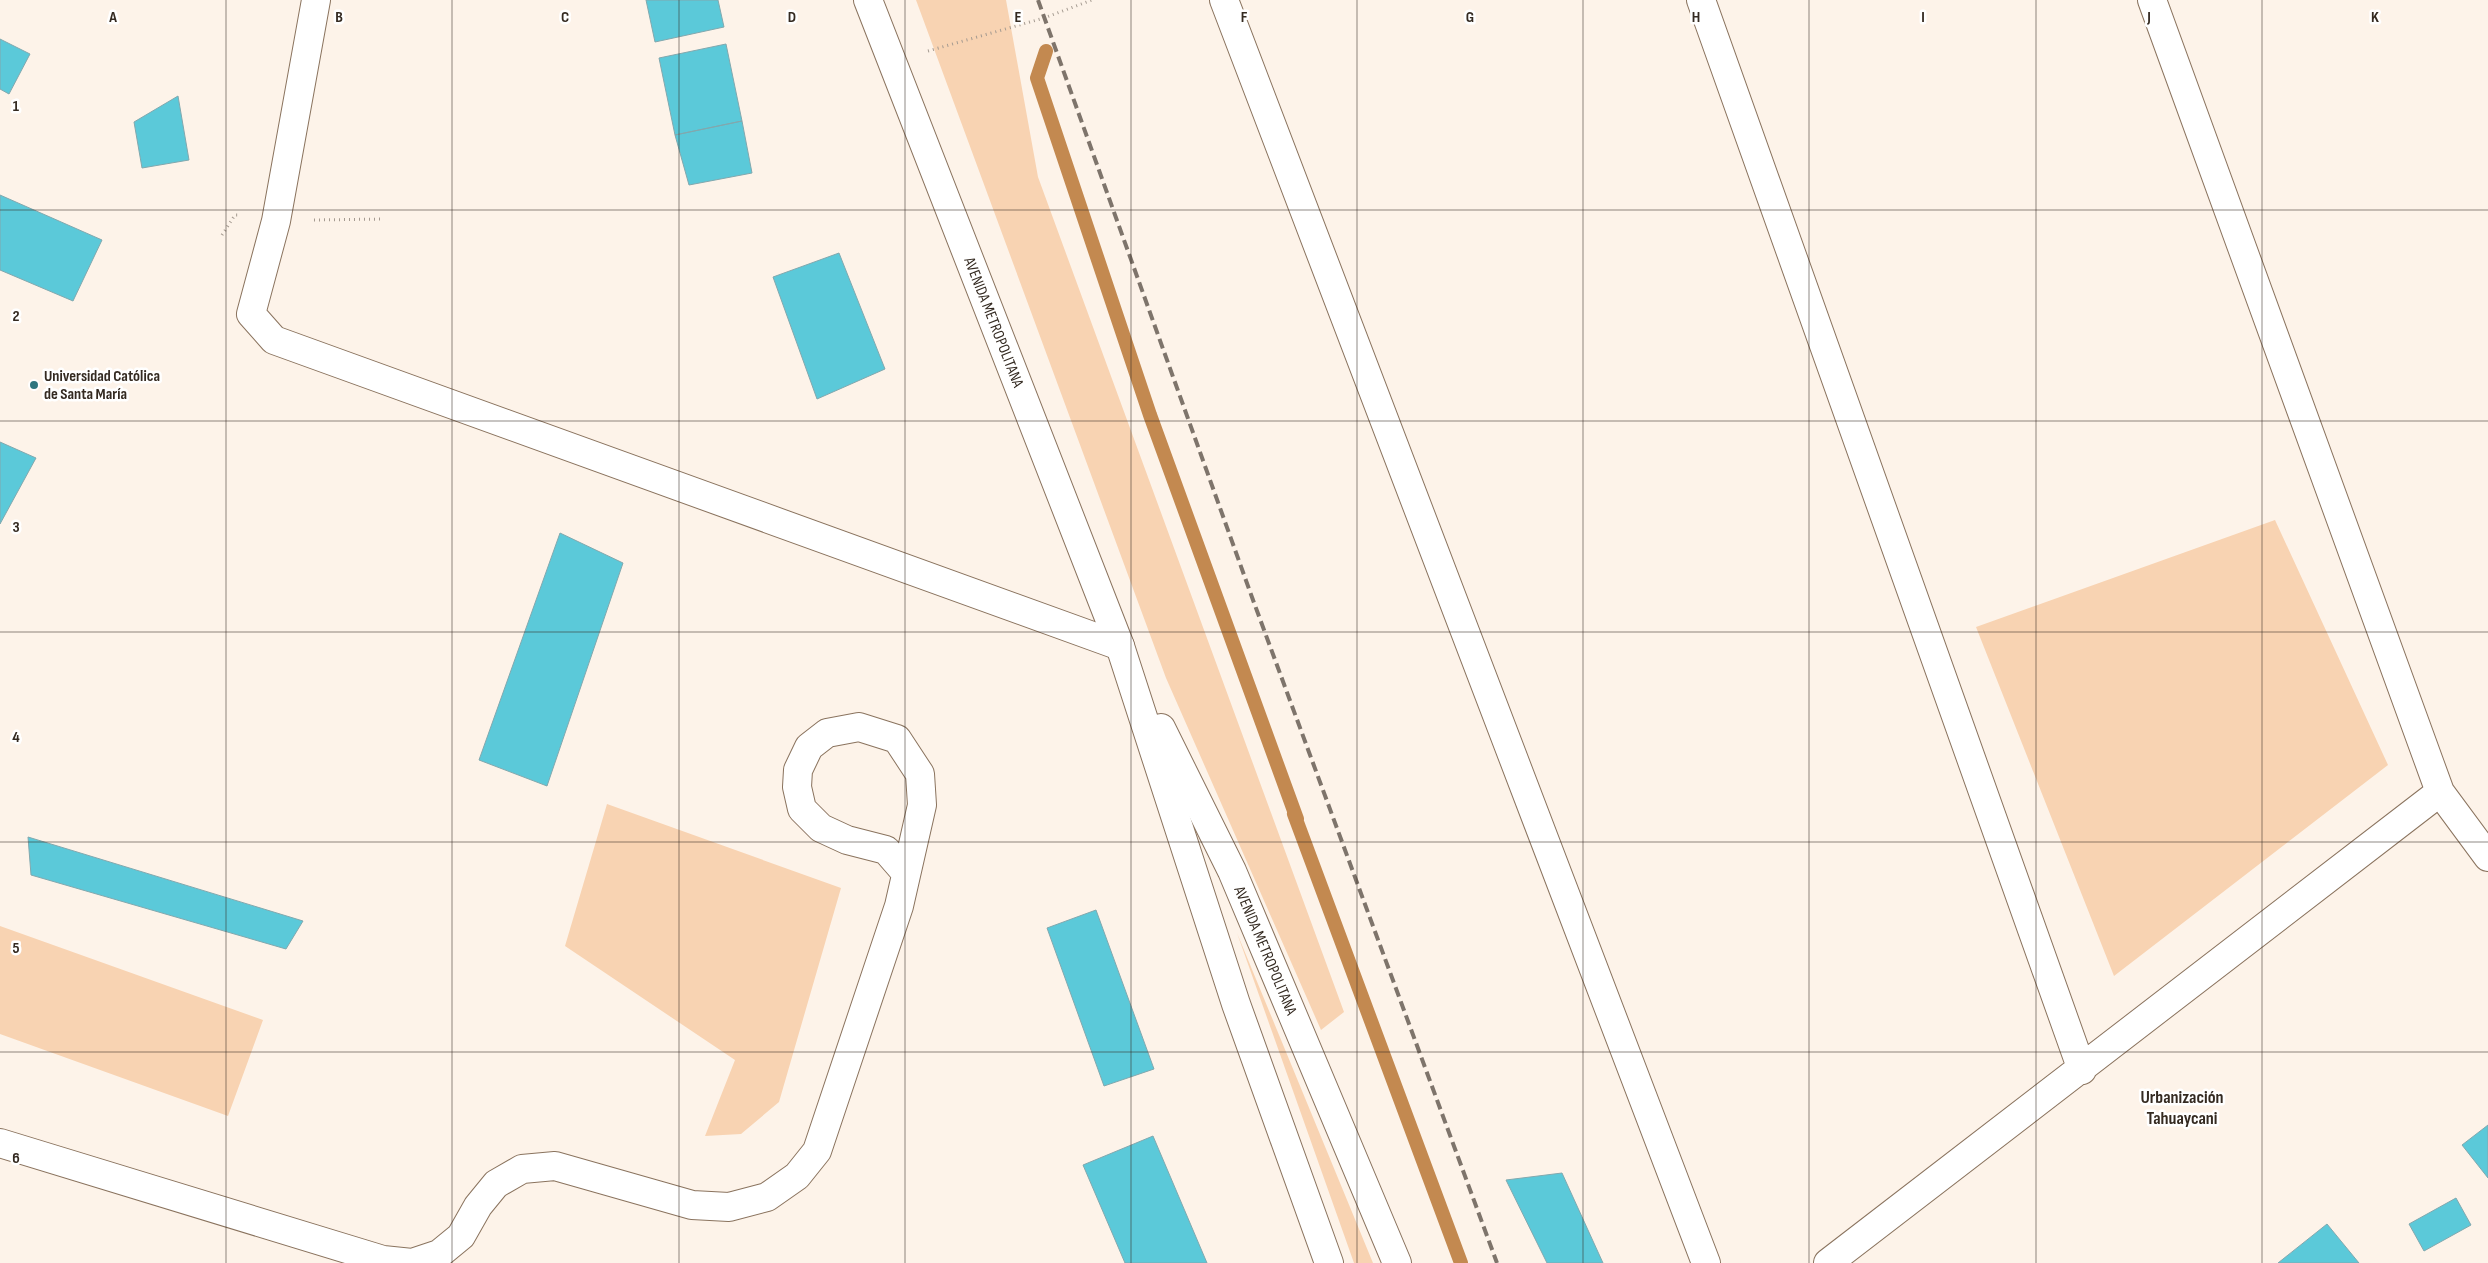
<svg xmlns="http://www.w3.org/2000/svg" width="2488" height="1263" font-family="'Sofia Sans Condensed',sans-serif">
  <rect width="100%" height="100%" fill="#fdf3e9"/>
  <!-- green -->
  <path fill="#f8d3b2" d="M916,0H1006L1038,177L1344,1012L1321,1030L1166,678Z
    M2275,520L2388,765L2114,976L1976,627Z
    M607,804L841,888L779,1102L741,1134L705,1136L735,1060L565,946Z
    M0,926L263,1020L228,1116L0,1034Z
    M1237,933L1373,1263H1354Z"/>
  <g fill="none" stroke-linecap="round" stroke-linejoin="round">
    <!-- stream -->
    <path stroke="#c38950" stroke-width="14" d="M1046,51L1037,78L1150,415L1297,819L1294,814L1461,1263"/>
  </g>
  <!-- building -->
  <path fill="#5bc9d9" stroke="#82a8ae" d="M646,0H718L724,27L655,42Z
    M0,39L30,54L9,94L0,89Z
    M726,44L742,121L675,135L659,58Z
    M178,96L189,160L142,168L134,122Z
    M742,121L752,173L689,185L675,135Z
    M0,195L102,240L73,301L0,270Z
    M839,253L885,369L817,399L773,277Z
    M0,442L36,458L0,524Z
    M560,533L623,563L547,786L479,760Z
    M28,837L303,921L286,949L31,875Z
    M1096,910L1154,1069L1104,1086L1047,928Z
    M2488,1125V1178L2462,1145Z
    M1153,1136L1207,1263H1125L1083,1165Z
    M1562,1173L1603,1263H1547L1506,1180Z
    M2456,1198L2471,1225L2424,1251L2409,1224Z
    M2327,1224L2359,1263H2278Z"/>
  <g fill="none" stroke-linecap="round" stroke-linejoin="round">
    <defs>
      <path id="minor" d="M316,0L276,221L251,314L274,340L1120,646
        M1224,0L1706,1263
        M1701,0L2082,1070
        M2152,0L2440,792L2488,857
        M0,1143L383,1260L412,1263L439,1254L461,1236L478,1206L496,1184L522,1169L555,1166L692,1205L729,1207L767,1197L797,1176L817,1151L899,906L922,805L920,774L897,739L859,727L827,733L809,747L798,770L797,787L802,809L821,828L847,840L886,850L906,873
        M1828,1263L2440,792"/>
      <g id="tertiary">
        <path id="s1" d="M868,0L1120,646L1236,1004L1329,1263"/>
        <path id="s2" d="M1161,728L1232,871L1397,1263"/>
      </g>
    </defs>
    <!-- minor casing -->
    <use href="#minor" stroke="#8a735e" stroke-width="30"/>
    <!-- tertiary casing -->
    <use href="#tertiary" stroke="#8a735e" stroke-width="30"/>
    <!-- path -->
    <path stroke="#a49a90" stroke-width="3" stroke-dasharray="1 4" stroke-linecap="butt" d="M928,51L1044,18L1092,0
      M314,220L384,219
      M222,235L235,215H240"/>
    <!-- minor -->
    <use href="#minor" stroke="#fff" stroke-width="28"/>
    <!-- tertiary -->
    <use href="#tertiary" stroke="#fff" stroke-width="28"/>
    <!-- rail -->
    <path stroke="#7e746b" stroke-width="4" stroke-dasharray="10 5" stroke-linecap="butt" d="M1038,0L1253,600L1497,1263"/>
  </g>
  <!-- grid -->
  <path fill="none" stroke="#342a21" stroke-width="1" stroke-opacity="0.55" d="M226,0V1263M452,0V1263M679,0V1263M905,0V1263M1131,0V1263M1357,0V1263M1583,0V1263M1809,0V1263M2036,0V1263M2262,0V1263M0,210H2488M0,421H2488M0,632H2488M0,842H2488M0,1052H2488"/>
  <!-- markers -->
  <circle fill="#2e7680" stroke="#fff" stroke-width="2" cx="34" cy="385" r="5"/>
  <g text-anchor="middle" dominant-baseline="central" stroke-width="5" stroke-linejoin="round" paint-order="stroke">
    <!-- street labels -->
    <g font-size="16" fill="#342a21" stroke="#fff">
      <text stroke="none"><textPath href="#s1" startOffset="346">AVENIDA METROPOLITANA</textPath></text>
      <text stroke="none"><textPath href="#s2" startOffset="246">AVENIDA METROPOLITANA</textPath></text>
    </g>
    <!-- poi labels -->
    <g font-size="16" font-weight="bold" fill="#342a21" stroke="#fff" text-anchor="start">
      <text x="44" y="376">Universidad Católica<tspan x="44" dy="18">de Santa María</tspan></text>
    </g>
    <!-- neighbourhood labels -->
    <g font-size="18" font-weight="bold" fill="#342a21" stroke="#fff">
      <text x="2182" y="1097">Urbanización<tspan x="2182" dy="21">Tahuaycani</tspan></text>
    </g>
  </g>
  <g font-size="16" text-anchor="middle" font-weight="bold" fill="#342a21" stroke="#fff" stroke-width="5" stroke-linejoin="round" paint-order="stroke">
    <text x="113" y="22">A</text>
    <text x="339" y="22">B</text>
    <text x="565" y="22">C</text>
    <text x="792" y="22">D</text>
    <text x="1018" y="22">E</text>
    <text x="1244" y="22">F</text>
    <text x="1470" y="22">G</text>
    <text x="1696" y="22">H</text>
    <text x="1923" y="22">I</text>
    <text x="2149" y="22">J</text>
    <text x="2375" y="22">K</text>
    <text x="16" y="111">1</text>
    <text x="16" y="321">2</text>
    <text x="16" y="532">3</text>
    <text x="16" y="742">4</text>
    <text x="16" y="953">5</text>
    <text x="16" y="1163">6</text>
  </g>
</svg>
